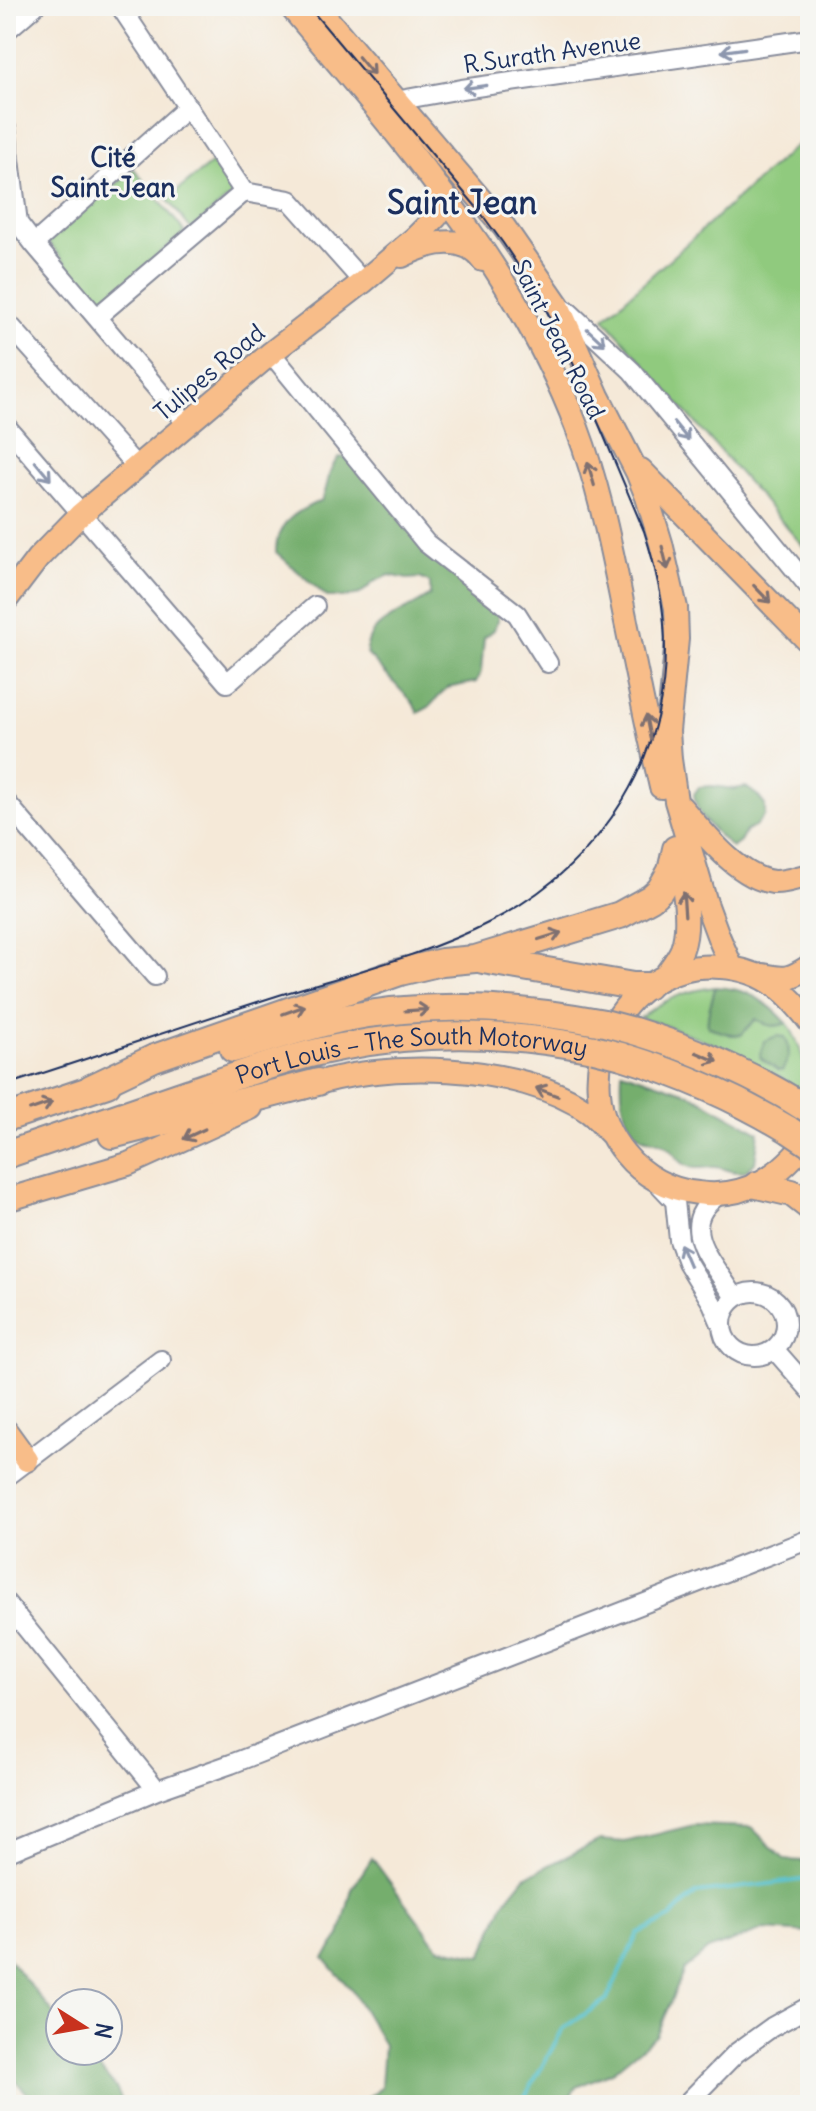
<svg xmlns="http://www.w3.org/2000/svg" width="816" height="2111" font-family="Delius,sans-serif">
  <rect width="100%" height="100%" fill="#f6f6f2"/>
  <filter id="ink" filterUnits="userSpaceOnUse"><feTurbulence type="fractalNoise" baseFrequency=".0125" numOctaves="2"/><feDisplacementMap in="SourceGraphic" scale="16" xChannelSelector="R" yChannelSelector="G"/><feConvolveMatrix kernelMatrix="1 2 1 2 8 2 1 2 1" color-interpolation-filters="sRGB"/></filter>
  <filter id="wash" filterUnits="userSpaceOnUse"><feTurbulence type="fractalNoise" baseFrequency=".006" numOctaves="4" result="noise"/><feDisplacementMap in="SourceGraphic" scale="32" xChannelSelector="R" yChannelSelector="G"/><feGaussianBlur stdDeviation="1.8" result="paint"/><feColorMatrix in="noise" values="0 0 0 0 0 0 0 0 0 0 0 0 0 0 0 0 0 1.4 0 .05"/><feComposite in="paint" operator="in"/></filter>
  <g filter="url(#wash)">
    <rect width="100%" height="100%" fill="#f5e9d8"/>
    <!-- green -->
    <path fill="#90ca7e" stroke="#567c6e" stroke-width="2" d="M810,133V554L604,318Z
      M212,163L236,192L191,229L167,199Z
      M134,169L185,232L99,304L48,242Z
      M715,987C713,1001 706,1012 708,1026L731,1035H741L756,1019C766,1026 775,1028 787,1023C801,1044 807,1068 807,1093C755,1061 700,1035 640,1018C663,999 686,991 715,987Z"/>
    <!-- forest -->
    <path fill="#74ae6d" stroke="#486e66" stroke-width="2" d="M339,457L347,458L494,607L498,618L494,630L484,638L481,672L476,682L447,688L429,707L418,713L413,703L367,654C363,621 409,612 430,595V583L420,578L407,579L390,575L375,581L360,594L345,597H327L276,552C276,522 297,511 322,500C329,485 327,470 339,457Z
      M712,786L734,789L746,787L757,795L765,805V815L755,827L746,831L740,842L732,848C716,832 696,818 694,794L699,787Z
      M715,987C746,988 766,1000 787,1023C774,1028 767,1026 756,1019L741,1035C729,1035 719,1032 708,1026C706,1012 713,1001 715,987Z
      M777,1036L785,1037C791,1048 789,1060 782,1071L777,1070C772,1064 765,1063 760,1057L764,1041Z
      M622,1071L690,1094L759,1132L755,1163C751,1166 749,1170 745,1171C735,1175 724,1167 714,1167C704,1167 694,1171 684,1164C675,1158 672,1148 661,1143C652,1139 640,1140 634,1131C621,1115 621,1090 622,1071Z
      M694,1825L751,1827L785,1860L803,1861L810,1858V1933L763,1930L708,1950L684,1970L656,2036L612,2072L576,2087L566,2105H358L381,2087L384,2045L353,1992L324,1958L340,1936L352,1889L372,1858L438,1947L482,1956L504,1903L525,1877L600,1840L625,1842Z
      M6,1956L60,2021V2051H85L116,2088L124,2105H29L26,2092L12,2077L6,2080Z"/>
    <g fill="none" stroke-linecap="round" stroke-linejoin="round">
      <!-- stream -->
      <path stroke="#50bec9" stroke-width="4" d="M509,2105L525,2097L563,2029L607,1999L638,1933L670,1918L696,1893L810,1879"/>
    </g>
  </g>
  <g filter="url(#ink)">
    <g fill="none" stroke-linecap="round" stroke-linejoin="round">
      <defs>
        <path id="minor" d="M120,6L244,192L290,200L363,282
          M6,31L35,6
          M395,101L462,89L810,39
          M6,128L18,223L34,244L188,425
          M34,244L188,107
          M558,305L570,313L632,371L810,588
          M97,317L244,192
          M6,321L137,467
          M271,353L426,543L517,614L548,663
          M6,426L227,683L315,606
          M6,802L155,976
          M656,1181L675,1201L679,1240L687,1262L712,1303L721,1324
          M720,1194C672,1226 715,1263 735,1298
          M722 1324a32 32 0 1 1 64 0a32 32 0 1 1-64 0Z
          M774,1349L810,1390
          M6,1477L161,1360
          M6,1603L157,1790
          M6,1853L157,1790L231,1764L810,1539
          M685,2105L736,2053L772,2027L810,2006"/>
        <path id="major" d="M290,6C399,136 516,267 577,428C597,481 609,537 620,592C633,657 646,722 661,787
          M316,6L504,227L558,305L598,396L637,472L647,497L661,543L676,608L677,639L668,731L670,759L676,801L706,903L719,938L732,968
          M402,256C428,243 463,232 483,260
          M641,470L810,643
          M6,600L38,558L80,515L271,353L363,282L415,238L436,217L441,210L439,188
          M681,807C703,832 738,878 773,882C784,883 799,877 810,875
          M763,975C786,980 790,979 810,966
          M665,976C671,967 678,959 682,949C692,922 682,879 677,851
          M810,1022C800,1009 790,997 777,987C760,974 741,968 720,967C621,959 561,1078 625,1154C643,1176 669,1190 698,1193C745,1200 784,1174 810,1136
          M302,1088C381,1059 519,1062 589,1112C597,1118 604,1127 611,1134
          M6,1200L128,1164L251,1108
          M6,1431L27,1460"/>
        <g id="highway">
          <path d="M483,960L633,986H647"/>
          <path d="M634,1031C696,1050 755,1075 810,1111"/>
          <path d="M233,1049C269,1039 304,1027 340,1019C428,1001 517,1006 604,1023"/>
          <path d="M622,1056C683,1075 734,1097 789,1130"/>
          <path d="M91,1088L154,1058L400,972L442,962L475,959L620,915L651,898L660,890L671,871L676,849"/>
          <path d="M6,1118L107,1084"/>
          <path d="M112,1135L318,1082"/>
          <path id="s1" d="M6,1155C67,1134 129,1113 190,1092C239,1075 289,1057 341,1047C425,1030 510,1032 594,1049"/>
          <path d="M757,1185L792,1193L810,1207"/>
        </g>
      </defs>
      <!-- minor casing -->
      <use href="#minor" stroke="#888c9b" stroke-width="22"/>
      <!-- major casing -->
      <use href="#major" stroke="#888c9b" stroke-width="26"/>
      <!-- highway casing -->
      <use href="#highway" stroke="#888c9b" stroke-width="30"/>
      <!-- minor -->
      <use href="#minor" stroke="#fff" stroke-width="18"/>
      <!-- major -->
      <use href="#major" stroke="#f8bd89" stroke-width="22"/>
      <!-- highway -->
      <use href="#highway" stroke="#f8bd89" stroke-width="26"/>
      <!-- tram -->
      <path stroke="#1b2f5e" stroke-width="2" d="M6,1085C94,1057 182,1026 270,998C343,975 425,956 492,921C603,863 674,753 664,625C662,593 654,562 644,531L573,363L540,298L503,243L478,209L308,6"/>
      <defs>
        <path id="highway-bridge" d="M604,1023L634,1031
          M594,1049L622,1056
          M789,1130L810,1144"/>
      </defs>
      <!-- highway-bridge casing -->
      <use href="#highway-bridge" stroke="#888c9b" stroke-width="30" stroke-linecap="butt"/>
      <!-- highway-bridge -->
      <use href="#highway-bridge" stroke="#f8bd89" stroke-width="26"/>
    </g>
    <!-- one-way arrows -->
    <defs><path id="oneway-shaft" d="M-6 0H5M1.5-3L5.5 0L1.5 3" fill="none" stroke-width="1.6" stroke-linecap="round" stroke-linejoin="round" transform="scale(2)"/></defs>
    <g stroke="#8d97ae">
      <use href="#oneway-shaft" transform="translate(733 50) rotate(172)"/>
      <use href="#oneway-shaft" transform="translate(475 87) rotate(172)"/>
      <use href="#oneway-shaft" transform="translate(596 337) rotate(43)"/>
      <use href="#oneway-shaft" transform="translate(681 431) rotate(51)"/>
      <use href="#oneway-shaft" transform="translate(43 471) rotate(50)"/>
      <use href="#oneway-shaft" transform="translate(685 1255) rotate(-113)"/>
    </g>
    <g stroke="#7e6f71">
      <use href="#oneway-shaft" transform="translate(366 66) rotate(50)"/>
      <use href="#oneway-shaft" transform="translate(591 474) rotate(-106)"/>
      <use href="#oneway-shaft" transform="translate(665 558) rotate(76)"/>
      <use href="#oneway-shaft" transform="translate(762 594) rotate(46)"/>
      <use href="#oneway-shaft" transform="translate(648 727) rotate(-101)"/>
      <use href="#oneway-shaft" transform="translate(684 904) rotate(-94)"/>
      <use href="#oneway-shaft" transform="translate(550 936) rotate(-17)"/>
      <use href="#oneway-shaft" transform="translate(294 1010) rotate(-20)"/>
      <use href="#oneway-shaft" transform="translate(417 1010) rotate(-4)"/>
      <use href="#oneway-shaft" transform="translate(707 1057) rotate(23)"/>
      <use href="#oneway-shaft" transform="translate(547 1092) rotate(-159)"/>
      <use href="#oneway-shaft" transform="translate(41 1106) rotate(-19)"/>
      <use href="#oneway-shaft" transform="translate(194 1134) rotate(155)"/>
    </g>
  </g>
  <g text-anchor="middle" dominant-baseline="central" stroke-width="6" stroke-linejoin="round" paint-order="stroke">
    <!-- street labels -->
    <g font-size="24" fill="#1b2f5e" stroke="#f6f6f2">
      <text transform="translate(552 52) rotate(-8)">R.Surath Avenue</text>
      <text transform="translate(559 339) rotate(63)">Saint Jean Road</text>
      <text transform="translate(209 372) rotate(-40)">Tulipes Road</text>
      <text stroke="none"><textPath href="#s1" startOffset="422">Port Louis – The South Motorway</textPath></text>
    </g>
    <!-- neighbourhood labels -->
    <g font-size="26" font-weight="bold" fill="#1b2f5e" stroke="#f6f6f2">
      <text x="113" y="157">Cité<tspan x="113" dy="30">Saint-Jean</tspan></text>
    </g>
    <!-- district labels -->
    <g font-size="32" font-weight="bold" fill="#1b2f5e" stroke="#f6f6f2">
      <text x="462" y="202">Saint Jean</text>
    </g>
  </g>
  <!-- margin -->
  <rect width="816" height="2111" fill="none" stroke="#f6f6f2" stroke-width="32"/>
  <!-- north arrow -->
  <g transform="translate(84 2027) rotate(101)"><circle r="38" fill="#f6f6f2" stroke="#9ea6b7" stroke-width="2"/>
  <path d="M0-6L14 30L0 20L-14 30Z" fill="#c8321e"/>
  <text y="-12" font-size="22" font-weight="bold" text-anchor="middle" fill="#1b2f5e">N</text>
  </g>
</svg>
